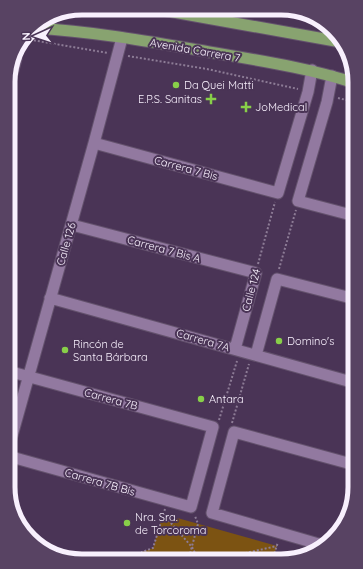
<svg xmlns="http://www.w3.org/2000/svg" width="363" height="569" font-family="Quicksand,sans-serif">
  <rect width="100%" height="100%" fill="#4a3456"/>
  <!-- green -->
  <path fill="#7c5312" d="M163,514L277,546L272,561H139L142,552L153,548Z"/>
  <g fill="none" stroke-linecap="round" stroke-linejoin="round">
    <defs>
      <path id="minor" d="M332,76L327,102L298,201L355,216
        M9,85L16,59
        M94,143L278,193L308,92L312,70
        M72,225L256,273L235,349
        M50,298L355,383
        M256,355L277,279L355,299
        M8,450L94,143L122,38
        M8,456L191,507L213,427L8,371
        M322,545L212,513L234,432L355,465"/>
      <path id="primary" d="M151,8L341,42
        M32,28C90,31 147,41 204,51C255,60 306,67 355,83"/>
    </defs>
    <!-- minor casing -->
    <use href="#minor" stroke="#64526d" stroke-width="13"/>
    <!-- primary casing -->
    <use href="#primary" stroke="#64526d" stroke-width="13"/>
    <!-- path -->
    <path stroke="#8d7c96" stroke-width="2" stroke-dasharray="2 2" stroke-linecap="butt" d="M317,28L320,20
      M26,39L108,53
      M128,56L207,69L298,89
      M338,98L355,102
      M258,264L275,202
      M279,269L296,210
      M219,420L237,361
      M232,423L249,364
      M163,514L192,547L199,561
      M139,561L142,552L153,548L165,509
      M188,561L198,524L195,516
      M210,561L277,546
      M272,561L278,542"/>
    <!-- minor -->
    <use href="#minor" stroke="#9279a0" stroke-width="11"/>
    <!-- primary -->
    <use href="#primary" stroke="#88a370" stroke-width="11"/>
  </g>
  <!-- markers -->
  <g fill="#88cf49" stroke="#4a3456" stroke-width="1.5">
    <circle cx="176" cy="85" r="4"/>
    <path d="M209 93h4v4h4v4h-4v4h-4v-4h-4v-4h4z"/>
    <path d="M244 101h4v4h4v4h-4v4h-4v-4h-4v-4h4z"/>
    <circle cx="279" cy="341" r="4"/>
    <circle cx="65" cy="350" r="4"/>
    <circle cx="201" cy="399" r="4"/>
    <circle cx="127" cy="523" r="4"/>
  </g>
  <g text-anchor="middle" dominant-baseline="central" stroke-width="4" stroke-linejoin="round" paint-order="stroke">
    <!-- street labels -->
    <g font-size="11" fill="#f8f0fd" stroke="#4a3456">
      <text transform="translate(195 50) rotate(10)">Avenida Carrera 7</text>
      <text transform="translate(186 168) rotate(15)">Carrera 7 Bis</text>
      <text transform="translate(66 244) rotate(-74)">Calle 126</text>
      <text transform="translate(164 249) rotate(15)">Carrera 7 Bis A</text>
      <text transform="translate(251 290) rotate(-75)">Calle 124</text>
      <text transform="translate(203 340) rotate(16)">Carrera 7A</text>
      <text transform="translate(111 399) rotate(15)">Carrera 7B</text>
      <text transform="translate(100 482) rotate(16)">Carrera 7B Bis</text>
    </g>
    <!-- poi labels -->
    <g font-size="11" fill="#f8f0fd" stroke="#4a3456" text-anchor="start">
      <text x="184" y="85">Da Quei Matti</text>
      <text x="202" y="99" text-anchor="end">E.P.S. Sanitas</text>
      <text x="255" y="107">JoMedical</text>
      <text x="287" y="341">Domino's</text>
      <text x="73" y="344">Rincón de<tspan x="73" dy="13">Santa Bárbara</tspan></text>
      <text x="209" y="399">Antara</text>
      <text x="135" y="517">Nra. Sra.<tspan x="135" dy="13">de Torcoroma</tspan></text>
    </g>
  </g>
  <!-- crop -->
  <path d="M0 0H363V569H0ZM82 15H281A67 67 0 0 1 348 82V487A67 67 0 0 1 281 554H82A67 67 0 0 1 15 487V82A67 67 0 0 1 82 15Z" fill="#584363" fill-rule="evenodd"/>
  <path fill="none" stroke="#f8f0fd" stroke-width="5" d="M82 15H281A67 67 0 0 1 348 82V487A67 67 0 0 1 281 554H82A67 67 0 0 1 15 487V82A67 67 0 0 1 82 15Z"/>
  <!-- north arrow -->
  <g transform="translate(36 36) rotate(267)" stroke="#4a3456" stroke-width="3" paint-order="stroke">
  <path d="M0-3L7 15L0 10L-7 15Z" fill="#f8f0fd"/>
  <text y="-6" font-size="11" font-weight="bold" text-anchor="middle" fill="#f8f0fd">N</text>
  </g>
</svg>
